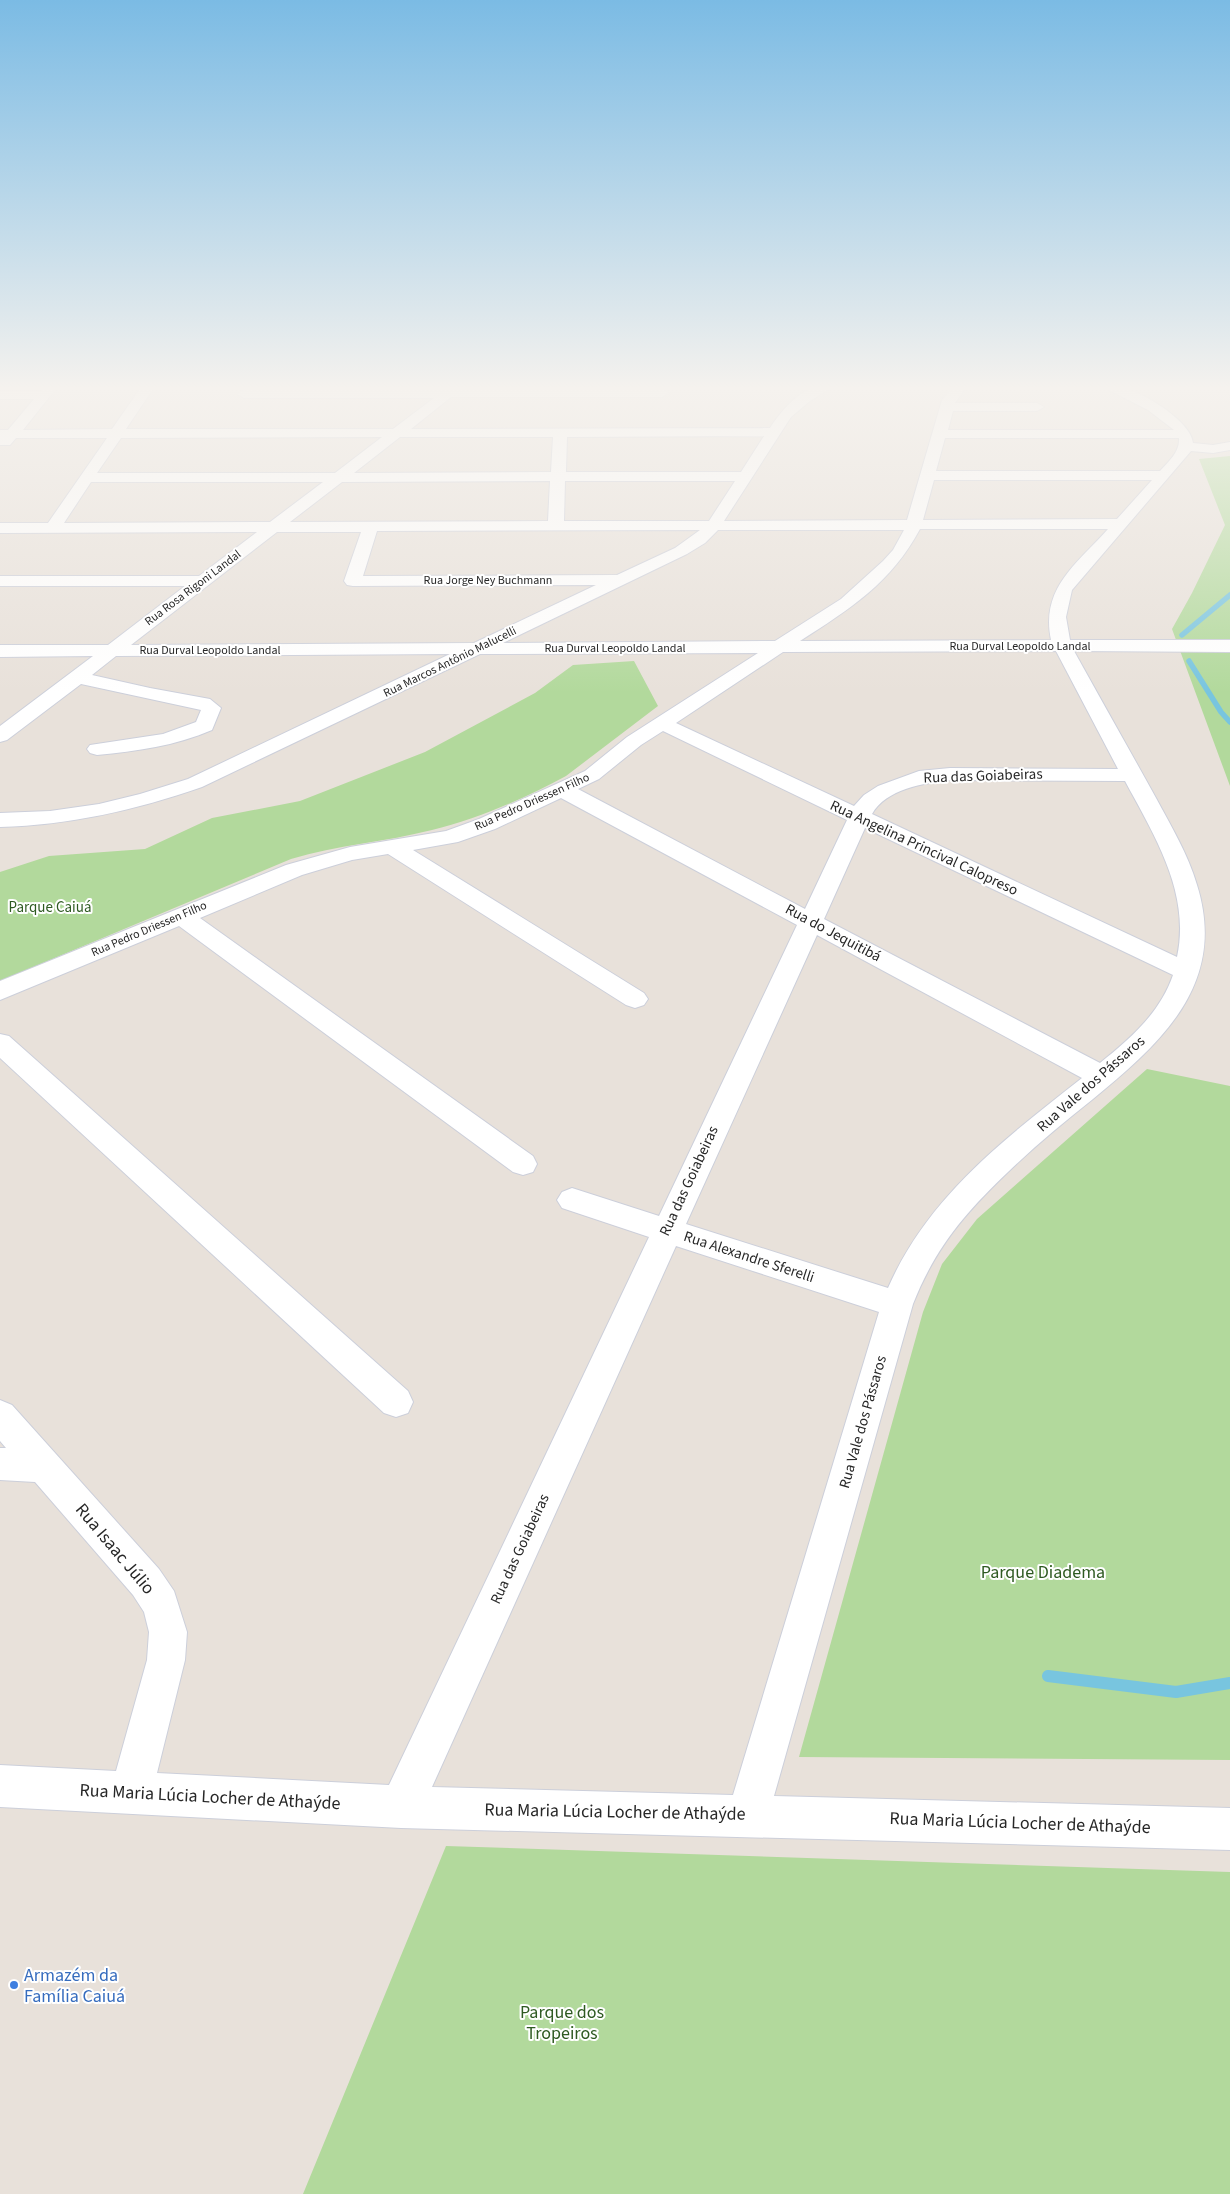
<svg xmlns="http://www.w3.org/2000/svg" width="1230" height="2194" font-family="'Source Sans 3',sans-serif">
  <rect width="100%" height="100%" fill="#e8e1da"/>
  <!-- green -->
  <path fill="#b2d99c" d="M1230,456V786L1172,629L1192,593L1225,525L1199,459Z
    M634,661L658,706L566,776C526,798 477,819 432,830C385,842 337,845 291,859L0,981V872L49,856L145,849L212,818L300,801L425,752L535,693L573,665Z
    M1147,1069L1230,1086V1760L799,1757L923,1312L942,1264L977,1219Z
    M446,1846L1230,1872V2194H303Z"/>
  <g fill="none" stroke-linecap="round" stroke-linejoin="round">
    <!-- stream-far1 -->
    <path stroke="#78c5df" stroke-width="5.5" d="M1182,635L1230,595
      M1189,661L1221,712L1230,722"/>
    <!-- stream -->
    <path stroke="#78c5df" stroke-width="12" d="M1048,1676L1176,1692L1230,1683"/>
    <defs>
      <path id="minor" d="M45,386H58L23,430L112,429L142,386H155L126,429H393L434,398H244L237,394L244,390H445L449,386H464L462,389H662L669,393L662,397H451L411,429L770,428C781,411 798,391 818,386C823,385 829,386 834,386L810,401L791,417L724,521L907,520L942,400L954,386H967L955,403H1037L1044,407L1037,411H953L948,430H1174L1148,410L1101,386C1106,386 1111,386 1117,386C1138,389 1191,420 1193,443L1213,445L1230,442V450L1213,453L1191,451L1072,590L1066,617L1070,640H1230V652L1074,651C1101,700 1129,749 1156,798C1171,826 1188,854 1197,885C1228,984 1161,1043 1093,1099C1064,1122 1035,1146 1008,1172C965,1213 935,1248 913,1304L774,1796L1230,1808V1850L401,1828L0,1807V1765L116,1771L147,1660L149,1632L144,1612L133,1595L35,1482L0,1480V1448H6L0,1441V1400L12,1405L159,1569L174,1591L187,1632L185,1660L157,1773L389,1785L649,1237L562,1208L557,1200L562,1192L572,1188L659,1216L797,925L561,798L495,829L458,842L413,850L644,993L648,999L644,1005L635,1008L626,1005L388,854L352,860L302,875L200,918L533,1156L537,1164L533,1172L523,1175L513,1172L179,926L0,1000V981L286,865L350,847L446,831L479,819L585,771L627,737L758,653L480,654L202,787C136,810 70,825 0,827V813L50,811L99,804L140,794L188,779L450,654L116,656L92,675L150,688L210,699L221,708L212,730C175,746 137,751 97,755L90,753L87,749L90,745L163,734L196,722L201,710L81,684L7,740L0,742V726L93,656L0,657V645H108L185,586H0V576H199L257,532L0,533V523H48L107,438H16L10,445H0V430H8L34,399H0V391H41ZM764,436L741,472H566L567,437ZM382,437L335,473H97L121,438ZM400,437H553L551,472L354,473ZM945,438H1179C1180,452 1169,461 1160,471H936ZM934,480H1152L1117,519L923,520ZM550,481L548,521L290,522L342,482ZM565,481H735L709,521H564ZM91,482H323L270,522L64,523ZM920,529H1108C1077,564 1040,588 1051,640L800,641C850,609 891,583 920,529ZM700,530L675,548L617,575L363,576L377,531ZM718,530H904L893,550L883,561L841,599L775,641L503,643L687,554L705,543ZM277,532H361L344,581L347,585L353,586L596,585L474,643L131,645ZM1056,651L1118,769L950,768L919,771L878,786L864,795L854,806L676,723L783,652ZM663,731L847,820L805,909L578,789L599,779L641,745ZM950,780L1125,781C1154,835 1191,893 1177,957L872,814C886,789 924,783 950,780ZM865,828L1173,975C1160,1013 1130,1039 1100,1063L824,919ZM817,935L1082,1078C1006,1138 928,1196 888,1288L686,1224ZM676,1246L879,1312L733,1795L432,1787Z
        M0,1034L9,1036L408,1391L413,1402L408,1413L396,1417L384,1413L0,1058Z"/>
    </defs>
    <!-- minor casing -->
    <use href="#minor" stroke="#cccfda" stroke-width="2"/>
    <!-- minor -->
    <use href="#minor" fill="#fff" fill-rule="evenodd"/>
  </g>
  <!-- sky -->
  <linearGradient id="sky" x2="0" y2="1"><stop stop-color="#7bbbe4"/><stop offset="0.56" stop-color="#f5f2ee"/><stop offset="1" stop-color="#f5f2ee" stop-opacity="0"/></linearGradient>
  <rect width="1230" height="693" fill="url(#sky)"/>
  <!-- markers -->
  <circle fill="#3f7fe0" stroke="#fff" stroke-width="2" cx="14" cy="1985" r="5"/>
  <g text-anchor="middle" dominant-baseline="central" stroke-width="4" stroke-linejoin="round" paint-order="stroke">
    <!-- far-street labels -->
    <g font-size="12" fill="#272727" stroke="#fff">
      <text x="488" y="580">Rua Jorge Ney Buchmann</text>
      <text transform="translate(193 588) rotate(-37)">Rua Rosa Rigoni Landal</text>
      <text x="1020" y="646">Rua Durval Leopoldo Landal</text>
      <text x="615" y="648">Rua Durval Leopoldo Landal</text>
      <text x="210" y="650">Rua Durval Leopoldo Landal</text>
      <text transform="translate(450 662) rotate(-26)">Rua Marcos Antônio Malucelli</text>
      <text transform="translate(532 802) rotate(-24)">Rua Pedro Driessen Filho</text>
      <text transform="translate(149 929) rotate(-23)">Rua Pedro Driessen Filho</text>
    </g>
    <!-- street labels -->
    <g font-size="15" fill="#272727" stroke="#fff">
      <text transform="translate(983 776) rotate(-2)">Rua das Goiabeiras</text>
      <text transform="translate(924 848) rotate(25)">Rua Angelina Princival Calopreso</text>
      <text transform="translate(833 933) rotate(28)">Rua do Jequitibá</text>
      <text transform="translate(1091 1084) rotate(-41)">Rua Vale dos Pássaros</text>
      <text transform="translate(689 1181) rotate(-65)">Rua das Goiabeiras</text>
      <text transform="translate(749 1257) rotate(18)">Rua Alexandre Sferelli</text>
      <text transform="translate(863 1422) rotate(-74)">Rua Vale dos Pássaros</text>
      <text transform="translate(520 1549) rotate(-65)">Rua das Goiabeiras</text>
    </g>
    <!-- park labels -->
    <g font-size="15" fill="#2e5a21" stroke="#fff">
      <text x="50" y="907">Parque Caiuá</text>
    </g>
    <!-- near-street labels -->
    <g font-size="18" fill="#272727" stroke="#fff">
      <text transform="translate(115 1549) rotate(50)">Rua Isaac Júlio</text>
      <text transform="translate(210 1797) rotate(3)">Rua Maria Lúcia Locher de Athaýde</text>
      <text transform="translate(615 1812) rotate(1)">Rua Maria Lúcia Locher de Athaýde</text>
      <text transform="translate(1020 1823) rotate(2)">Rua Maria Lúcia Locher de Athaýde</text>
    </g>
    <!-- near-park labels -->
    <g font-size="18" fill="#2e5a21" stroke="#fff">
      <text x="1043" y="1572">Parque Diadema</text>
      <text x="562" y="2012">Parque dos<tspan x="562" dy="21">Tropeiros</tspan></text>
    </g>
    <!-- near-shop labels -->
    <g font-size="18" fill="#366cbe" stroke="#fff" text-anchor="start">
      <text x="24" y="1975">Armazém da<tspan x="24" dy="21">Família Caiuá</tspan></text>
    </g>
  </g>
</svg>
